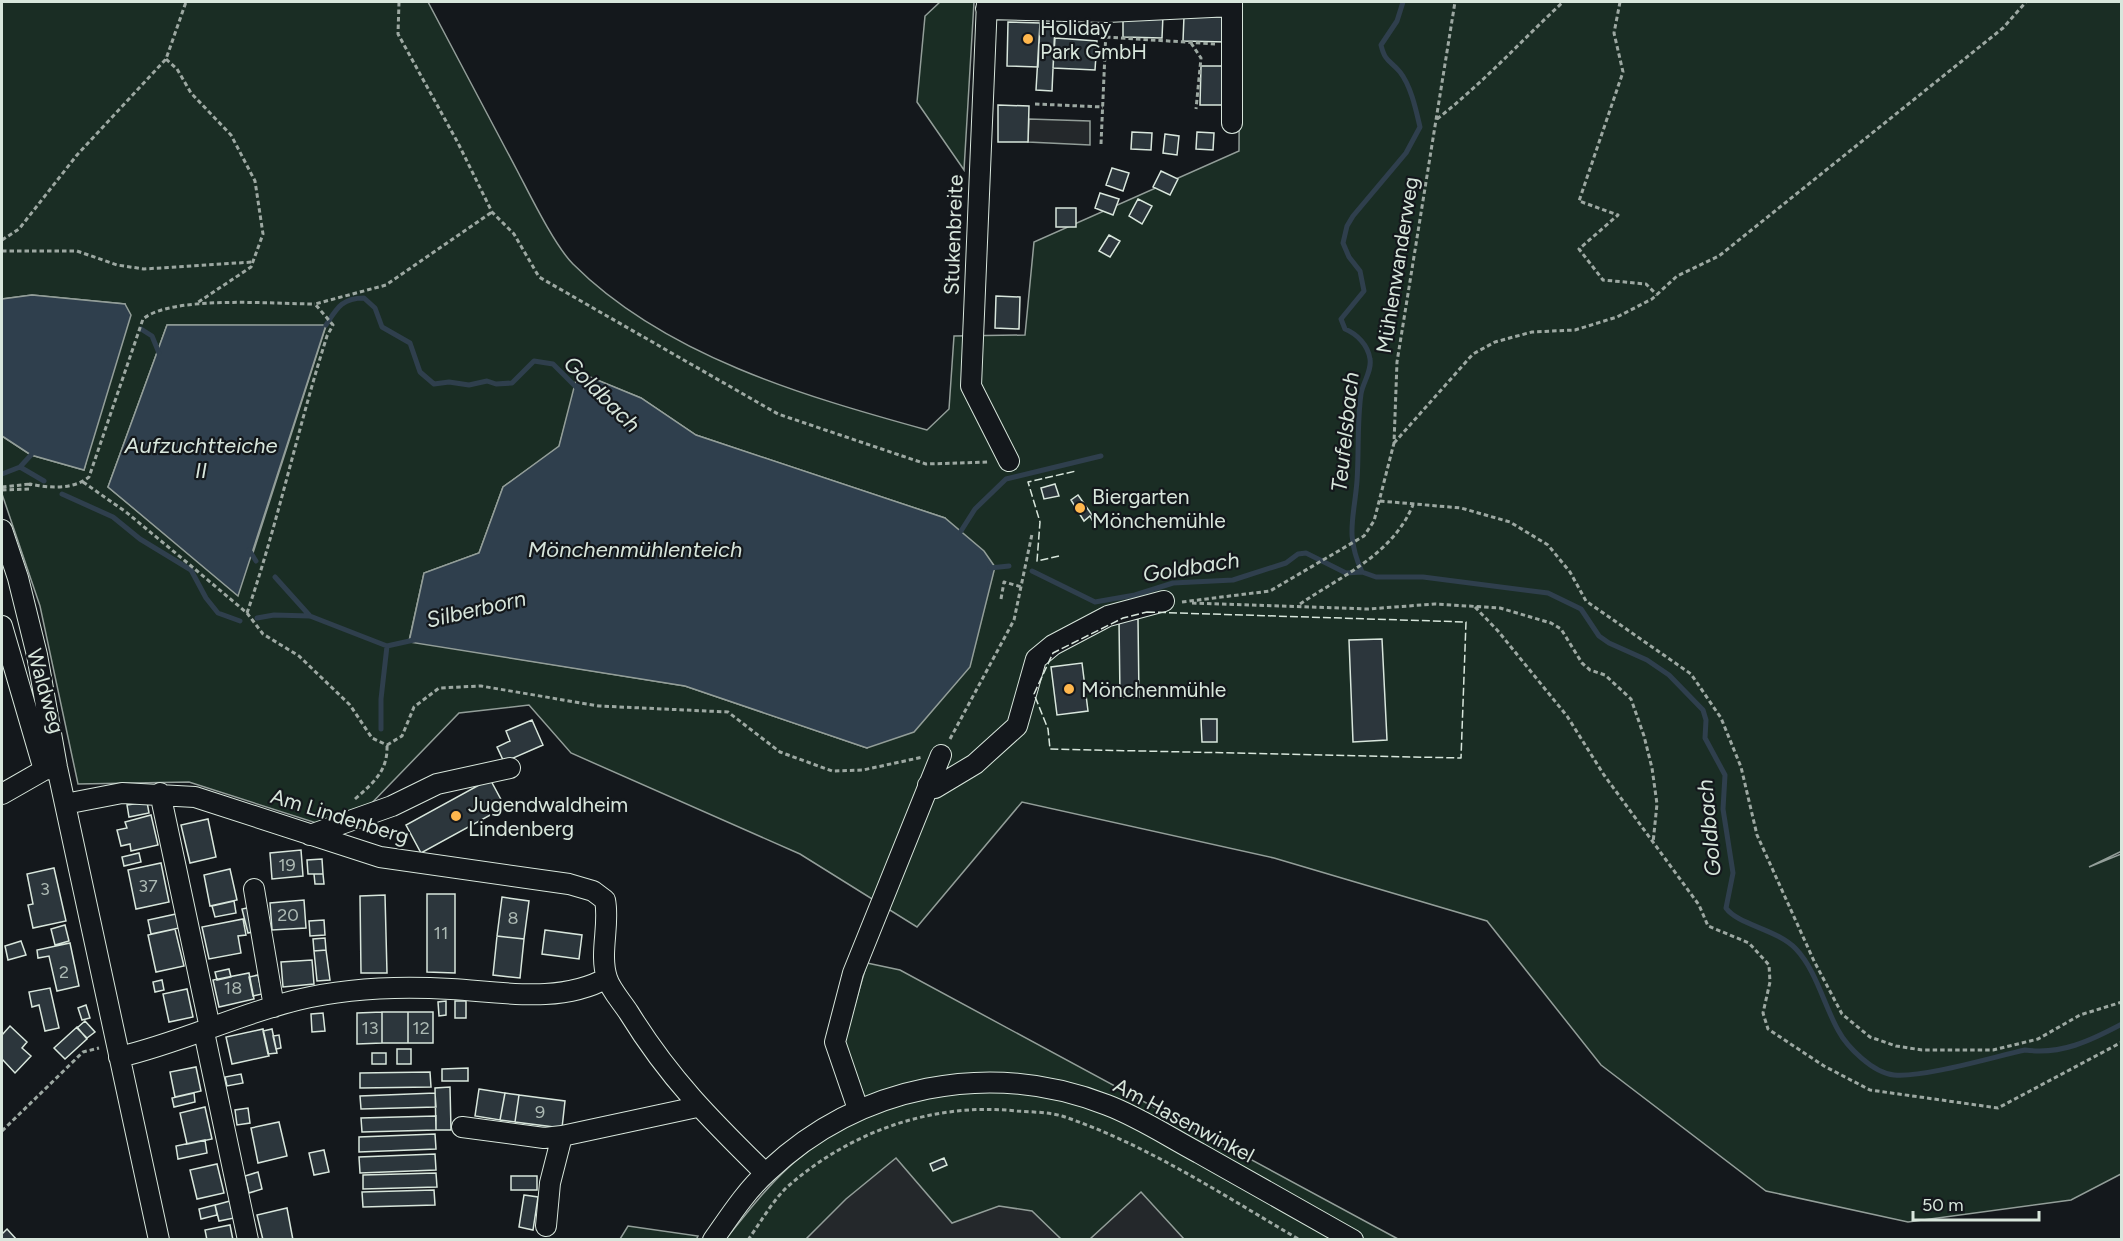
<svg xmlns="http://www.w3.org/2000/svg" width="2123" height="1241" font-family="Figtree,sans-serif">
  <rect width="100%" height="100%" fill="#14181c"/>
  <!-- green -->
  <path fill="#1a2d24" stroke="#939e99" stroke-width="1.5" fill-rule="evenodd" d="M2,2H428C458,59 489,117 519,174C531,197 555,246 573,264C665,356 804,396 927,430L949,409L954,336L1025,335L1034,242L1239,151L1240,2H2121L2122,851L2089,867L2121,854V1174L2071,1200L1908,1222L1766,1191L1601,1065L1487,921L1274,858L1022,802L917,927L800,854L571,753L529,705L459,713L365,810L338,830L189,782L78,784L40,606L2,494V436L31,455L84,470L125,304L32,295L2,299ZM167,325L326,326L252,556L179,545L108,487ZM579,373L641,398L696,435L945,518L867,748L685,686L409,641L424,573L479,553L503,487L559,447Z
    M940,2H974L964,170L917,102L925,16Z
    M867,963L900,970L1398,1239L725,1240C772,1181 800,1146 871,1114L844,1042Z
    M628,1226L698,1236L696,1240L620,1239Z"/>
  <!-- parking -->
  <path fill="#24282b" stroke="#939e99" stroke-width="1.5" d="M1029,119L1090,121V145L1028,142Z
    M896,1158L952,1223L999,1206L1032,1211L1061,1239H806L846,1199Z
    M1141,1192L1184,1239H1090Z"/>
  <!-- water -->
  <path fill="#2f3f4d" stroke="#939e99" stroke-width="1.5" d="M32,295L125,304L131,315L84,470L31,455L2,436V299Z
    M167,325H326L238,596L108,487Z
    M578,372L641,398L696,435L945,518L984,551L995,567L970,667L914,732L867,748L685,686L409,642L424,573L479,553L503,487L559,446Z"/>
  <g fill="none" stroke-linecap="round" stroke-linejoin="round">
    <!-- stream -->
    <path stroke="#2f3f4d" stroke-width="5" d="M326,325C337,308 342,298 364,298L375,308L382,327L410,343L420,372L434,384L449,382L469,385L487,381L496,384L512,383L534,361L553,364L579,390
      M141,329L152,336L159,353
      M20,467L44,481
      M2,474L20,467L31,455
      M62,494L113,517L140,539L191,570L206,598L218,613L240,621
      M961,531L975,509L1006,479L1101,456
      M249,550L256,561
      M990,568L1009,566
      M1032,571L1095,602L1135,595L1173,583L1233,580L1286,563L1298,554L1306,553L1346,573L1362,572L1376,577H1423L1548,593L1581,609L1599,636L1609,643L1647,660L1669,675L1703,710L1706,720L1705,738L1725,775L1723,809L1733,873L1726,908C1738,925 1777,929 1796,949C1816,970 1824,1005 1838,1030C1847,1047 1873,1073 1894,1075C1923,1078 1993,1057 2025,1050C2061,1055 2090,1041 2122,1024
      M1362,572C1345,534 1354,519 1357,481C1359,452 1357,423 1361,394C1363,382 1372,371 1370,359C1368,345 1357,334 1345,329L1341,319L1364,291L1360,271L1349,257L1343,243L1347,226L1353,216L1406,153L1420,127C1416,110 1411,86 1400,72C1390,60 1385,62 1381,45L1397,21L1403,2
      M275,577L310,616
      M257,618L274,615L310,616L387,646L414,640
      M381,729V699L387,646"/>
  </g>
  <!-- building -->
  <path fill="#2c363c" stroke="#d8e6dc" stroke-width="1.5" d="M1123,14L1163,15L1162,38L1123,37Z
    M1184,16L1226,17V42L1183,41Z
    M1008,22L1040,23L1038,67L1007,66Z
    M1040,23L1055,24L1052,91L1036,90Z
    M1055,38L1097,41L1095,70L1053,68Z
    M1201,66H1229V105H1200Z
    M998,105L1029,106L1028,142H998Z
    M1132,132L1152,133L1151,150L1131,149Z
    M1197,132L1214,133L1213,150L1196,149Z
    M1165,134L1179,136L1177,155L1163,153Z
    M1112,168L1129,173L1123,191L1106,185Z
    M1161,171L1178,179L1170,195L1153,187Z
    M1100,193L1119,199L1113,215L1095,208Z
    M1138,199L1152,206L1142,224L1129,216Z
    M1056,208H1076V227H1056Z
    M1109,235L1120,241L1110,257L1099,251Z
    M996,296L1020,297L1019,329L995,328Z
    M1055,484L1059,496L1044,499L1041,488Z
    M1078,495L1092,515L1095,513L1097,517L1092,520L1090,516L1084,521L1071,500Z
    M1138,619L1139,697H1120L1119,620Z
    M1382,639L1387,740L1353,742L1349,640Z
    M1082,663L1088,711L1057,715L1051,667Z
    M1201,719H1217V742H1202Z
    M532,720L543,745L504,762L497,747L510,741L506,731Z
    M490,779L505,807L421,853L406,825Z
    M147,802L149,813L129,817L127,805Z
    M151,815L158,845L131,851L130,844L121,846L117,830L127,828L125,822Z
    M208,819L216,857L190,863L181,825Z
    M301,850L303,876L272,879L270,853Z
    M139,853L141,862L124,866L122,857Z
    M322,859L323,874H308L307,860Z
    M161,863L169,902L136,909L128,870Z
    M54,868L66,921L33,928L28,905L33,904L27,874Z
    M230,869L237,900L210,906L204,875Z
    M314,874H323L324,884H315Z
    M427,894H455V973L427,972Z
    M385,895L387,973H361L360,896Z
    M502,897L529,901L524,939L497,936Z
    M304,900L306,928L272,930L270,903Z
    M234,901L236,913L215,917L212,906Z
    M252,907L257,931L248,933L242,909Z
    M176,914L179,928L151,934L148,920Z
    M243,919L246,935L238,936L241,953L209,959L202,927Z
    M324,920L325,935L310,936L309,921Z
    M65,925L69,941L55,945L51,929Z
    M175,929L184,966L156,972L148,935Z
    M545,930L582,935L579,959L542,954Z
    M497,936L524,939L520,978L493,975Z
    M325,938L326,950L314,951L313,939Z
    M21,941L26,955L8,960L5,946Z
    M70,943L79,986L57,991L49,956L38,958L37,950Z
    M326,950L330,980L317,981L314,951Z
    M312,960L314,984L283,987L281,962Z
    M229,969L231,977L217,980L215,972Z
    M249,973L254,999L219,1007L213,980Z
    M258,975L262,994L253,996L249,977Z
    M162,980L164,990L155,992L153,982Z
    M50,988L59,1028L45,1031L39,1005L32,1007L29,992Z
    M187,989L193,1017L169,1022L163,994Z
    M446,1001V1015L439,1016L438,1002Z
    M455,1001H466V1018H455Z
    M86,1005L90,1018L82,1020L78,1008Z
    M382,1012H408V1043H382Z
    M382,1012V1043L357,1044V1013Z
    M408,1012H433V1043H408Z
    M323,1013L325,1031L312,1032L311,1014Z
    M85,1021L95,1032L87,1038L77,1028Z
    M10,1026L27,1042L22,1048L31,1056L15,1073L2,1059V1035Z
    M77,1027L87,1039L65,1059L54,1048Z
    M263,1029L269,1056L232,1064L226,1037Z
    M272,1029L277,1053L268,1054L263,1031Z
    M279,1035L281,1048L276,1049L273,1036Z
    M397,1049H411V1064H397Z
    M372,1053H386V1064H372Z
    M196,1067L201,1091L175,1097L170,1072Z
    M468,1068V1081H442V1069Z
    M430,1072L431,1087L360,1088V1073Z
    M241,1074L243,1083L227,1086L225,1077Z
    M450,1087L451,1130H436L435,1088Z
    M479,1089L505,1093L500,1120L475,1116Z
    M194,1093L195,1102L174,1107L172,1098Z
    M435,1093L436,1107L361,1109L360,1096Z
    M505,1093L519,1095L515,1122L500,1120Z
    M519,1095L565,1101L562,1128L515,1122Z
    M205,1107L212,1139L187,1144L180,1113Z
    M248,1108L250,1123L237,1125L235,1110Z
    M436,1116V1130L362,1132L361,1118Z
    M279,1122L287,1156L258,1163L251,1128Z
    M435,1134L436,1149L359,1152V1137Z
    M205,1140L207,1153L178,1159L176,1146Z
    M324,1150L329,1172L314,1175L309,1153Z
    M435,1154L436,1170L360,1173L359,1157Z
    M944,1158L947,1165L933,1171L930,1164Z
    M217,1164L224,1193L197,1199L190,1170Z
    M258,1172L262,1189L249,1193L245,1176Z
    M436,1173L437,1187L363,1189V1175Z
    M511,1176H537V1190H511Z
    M434,1190L435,1205L363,1207L362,1192Z
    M524,1195L538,1197L533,1230L519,1227Z
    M230,1201L234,1218L219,1221L215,1205Z
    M215,1205L217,1215L201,1219L199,1209Z
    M287,1208L293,1240H263L257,1215Z
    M230,1225L233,1240H207L205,1230Z
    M7,1229L17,1240H2V1234Z"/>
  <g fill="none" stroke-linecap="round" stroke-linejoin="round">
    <defs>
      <path id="minor" d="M987,2L971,386L1009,461
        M986,9L1107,12L1232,6
        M1232,123V2
        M2,530L18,578L37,655L57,767L159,1240
        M2,626L44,770
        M928,785L935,788L975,764L1017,726L1036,659L1053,645L1108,616L1164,601
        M160,793L210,1028
        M2,794L44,770L54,768
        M65,804L122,793L195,797L380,857L569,884L593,891L605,900C610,925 599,953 607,978C610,989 622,1002 629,1013C669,1078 711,1120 765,1173
        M310,835L392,806L437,784L510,768
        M254,889L274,1007
        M204,1032L248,1240
        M119,1057C180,1043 236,1015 297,1000C346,988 401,986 451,989C502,992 560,1004 607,978
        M858,1109L835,1042L853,973L941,755
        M462,1127L544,1138L562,1136
        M546,1226L550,1183L562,1136L697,1107
        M713,1240C730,1216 746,1191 767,1172C859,1085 989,1059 1107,1105C1139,1117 1169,1137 1199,1153C1251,1182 1302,1211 1353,1240"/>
    </defs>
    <!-- minor casing -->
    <use href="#minor" stroke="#d8e6dc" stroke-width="22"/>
    <!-- path -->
    <path stroke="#9da8a2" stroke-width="3" stroke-dasharray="4.5 3" stroke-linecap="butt" d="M399,2L398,34L458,143L492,212L514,234L539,277L778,414L926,464L989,462
      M1620,2L1614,33L1623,72L1579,201L1618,215L1579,249L1603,280L1646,284L1657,295
      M1106,37L1215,44
      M1191,43L1201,58L1196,109
      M166,59L177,69L191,93L231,135L255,181L263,234L251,267L197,303
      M1035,104L1103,107
      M1437,119C1482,84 1521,41 1563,2
      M1101,144L1106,30
      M2,240L19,229L77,155L166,59L186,2
      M2,251H77L117,265L144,269L253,262
      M1394,443L1473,354L1495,342L1532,332L1575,330L1617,317L1652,299L1677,276L1719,256L2003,28L2026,2
      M83,482L126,512L190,565L247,613L263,634L299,656L350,705L372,738L387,745
      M2,487L30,484
      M2,490L29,489L30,484C49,488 73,490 89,477L143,319C172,295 275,304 315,304
      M1380,501L1461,508L1510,522L1548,545L1570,572L1586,601L1691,674L1721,718L1741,767L1757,835L1814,961L1842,1014L1870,1037L1896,1046L1922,1050H1993L2038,1039L2080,1015L2122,1002
      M1001,599L1004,582L1022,587
      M1182,602L1270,591L1364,536L1374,521L1394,443L1397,362L1455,2
      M1192,603L1368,609L1435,604L1500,608L1551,623L1561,629L1582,663L1590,670L1605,675L1631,699L1644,736L1652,768L1657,804L1653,843
      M1300,604C1343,575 1392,555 1413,505
      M1475,607L1498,631L1567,716L1604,775L1699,905L1708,926L1749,943L1769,965L1770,982L1763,1013L1768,1029L1824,1066L1870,1090L1998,1108L2122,1042
      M247,613C278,523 298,427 327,336L333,325L315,304L386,285L492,212
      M950,739L1014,620L1032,534
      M387,745L402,736L414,707L439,688L481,686L599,706L728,712L780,752L832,771L863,770L923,757
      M355,799C374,782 388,771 387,745
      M2,1131L83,1052L99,1048
      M748,1240C760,1223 772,1202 786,1188C849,1132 932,1102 1017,1111C1031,1112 1048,1112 1062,1116C1146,1144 1223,1195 1300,1240"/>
    <!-- minor -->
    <use href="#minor" stroke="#14181c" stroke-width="20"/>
    <!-- fence -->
    <path stroke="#d8e6dc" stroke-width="1.5" stroke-dasharray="8 3" stroke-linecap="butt" d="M1059,556L1037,561L1040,522L1028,482L1076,471
      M1147,612L1466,622L1461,758L1050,749L1048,729L1034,694L1053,653L1123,618Z"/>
  </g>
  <!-- markers -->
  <g fill="#ffb74d" stroke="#14181c" stroke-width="2">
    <circle cx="1028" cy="39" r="6"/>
    <circle cx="1080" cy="508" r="6"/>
    <circle cx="1069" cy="689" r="6"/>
    <circle cx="456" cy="816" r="6"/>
  </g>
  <g text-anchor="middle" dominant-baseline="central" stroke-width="4.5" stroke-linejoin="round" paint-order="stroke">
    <!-- number labels -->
    <g font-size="18" fill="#adbab4">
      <text x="287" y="865">19</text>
      <text x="148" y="886">37</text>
      <text x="45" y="889">3</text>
      <text x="288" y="915">20</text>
      <text x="513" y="918">8</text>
      <text x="441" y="933">11</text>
      <text x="64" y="972">2</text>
      <text x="233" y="988">18</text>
      <text x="370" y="1028">13</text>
      <text x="421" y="1028">12</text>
      <text x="540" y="1112">9</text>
    </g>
    <!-- poi labels -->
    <g font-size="21" fill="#d8e6dc" stroke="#14181c" text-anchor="start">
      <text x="1040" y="27">Holiday<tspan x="1040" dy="24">Park GmbH</tspan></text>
      <text x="1092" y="496">Biergarten<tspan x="1092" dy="24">Mönchemühle</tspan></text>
      <text x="1081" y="689">Mönchenmühle</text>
      <text x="468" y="804">Jugendwaldheim<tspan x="468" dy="24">Lindenberg</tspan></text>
    </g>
    <!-- street labels -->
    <g font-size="21" fill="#d8e6dc" stroke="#14181c">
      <text transform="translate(953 235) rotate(-88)">Stukenbreite</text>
      <text transform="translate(1397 265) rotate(-81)">Mühlenwanderweg</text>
      <text transform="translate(46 691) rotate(74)">Waldweg</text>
      <text transform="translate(340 816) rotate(17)">Am Lindenberg</text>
      <text transform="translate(1184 1120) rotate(28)">Am Hasenwinkel</text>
    </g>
    <!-- water labels -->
    <g font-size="22" font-style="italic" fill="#d8e6dc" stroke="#14181c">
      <text transform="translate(602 394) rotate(45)">Goldbach</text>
      <text transform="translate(1345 432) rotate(-84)">Teufelsbach</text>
      <text x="201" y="445">Aufzuchtteiche<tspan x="201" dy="25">II</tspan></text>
      <text x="635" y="549">Mönchenmühlenteich</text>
      <text transform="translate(1191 567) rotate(-9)">Goldbach</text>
      <text transform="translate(476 609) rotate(-13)">Silberborn</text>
      <text transform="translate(1709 828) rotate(-95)">Goldbach</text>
    </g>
  </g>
  <!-- border -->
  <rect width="2123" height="1241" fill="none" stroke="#d8e6dc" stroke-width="6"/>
  <!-- scale -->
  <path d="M1913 1211v9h126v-9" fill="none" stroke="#d8e6dc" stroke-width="3"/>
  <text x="1922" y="1211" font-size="18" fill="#d8e6dc" stroke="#14181c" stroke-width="4.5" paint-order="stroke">50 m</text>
</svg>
